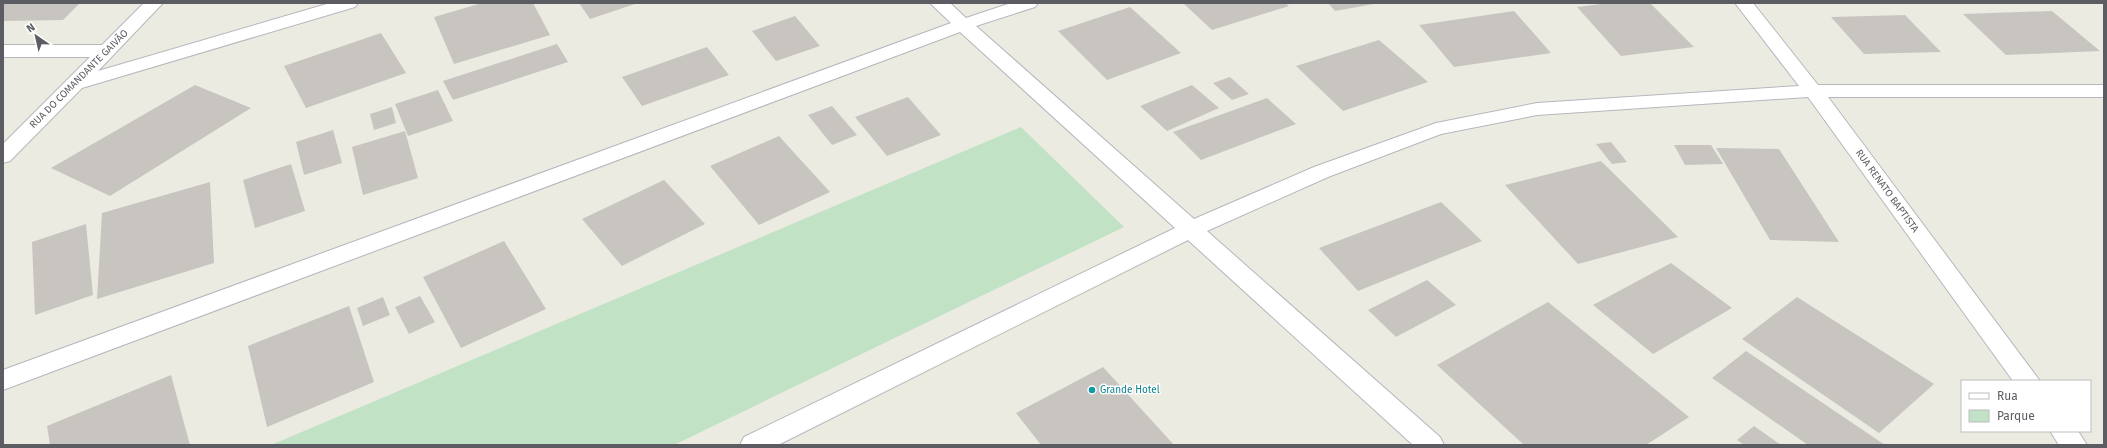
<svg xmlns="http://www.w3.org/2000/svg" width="2107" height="448" font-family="'Fira Sans',sans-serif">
  <rect width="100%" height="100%" fill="#ecebe2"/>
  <!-- green -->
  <path fill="#c1e2c5" d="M1021,127L1124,227L674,445H271Z"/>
  <!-- building -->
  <path fill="#c8c5c0" d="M5,3H80L63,20L3,21V5Z
    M482,3H533L550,35L454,64L434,17Z
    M579,3H638L590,19Z
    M1183,3H1285L1289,6L1212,30Z
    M1328,3H1374V4L1335,11Z
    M1610,3H1650L1694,47L1621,56L1577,7Z
    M1130,7L1181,53L1107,80L1058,31Z
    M1514,11L1551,53L1454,67L1419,25Z
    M2052,11L2100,51L2006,55L1963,14Z
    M1905,15L1941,52L1864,54L1831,17Z
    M795,16L820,46L776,61L752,31Z
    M381,33L406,73L306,108L284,66Z
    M1379,40L1428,82L1343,111L1296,66Z
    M557,44L568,62L453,100L443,81Z
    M707,47L729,75L642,106L622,77Z
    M1230,77L1249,94L1232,100L1213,83Z
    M195,85L251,108L110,196L51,168Z
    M1192,85L1219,108L1167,131L1140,106Z
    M438,90L453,121L408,136L395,104Z
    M908,97L941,135L887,156L855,117Z
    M1267,98L1296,124L1201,160L1173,132Z
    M832,106L857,135L832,145L808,115Z
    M392,107L396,123L374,130L370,114Z
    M333,130L342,163L304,175L296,142Z
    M405,131L418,178L363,195L352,147Z
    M779,136L830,192L759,225L710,166Z
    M1611,142L1627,162L1612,164L1596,144Z
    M1674,145H1711L1723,164L1685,165Z
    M1716,148L1779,149L1839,242L1770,240Z
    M1601,161L1678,237L1578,264L1505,185Z
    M291,164L305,211L255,228L243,180Z
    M664,180L705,224L622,266L582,219Z
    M210,182L214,263L97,299L102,213Z
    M1441,202L1482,241L1358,291L1319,248Z
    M86,224L93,295L35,315L32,242Z
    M504,241L546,309L461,348L423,277Z
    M1671,263L1732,308L1653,354L1593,305Z
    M1427,280L1456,305L1396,337L1368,310Z
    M420,296L435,322L409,334L395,307Z
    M383,297L390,315L363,326L357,308Z
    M1797,297L1934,384L1879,433L1742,339Z
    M1548,302L1689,417L1646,445H1524L1437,365Z
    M349,306L374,382L267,427L248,346Z
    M1746,351L1885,445H1808L1712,378Z
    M1103,367L1174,445H1041L1016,413Z
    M171,375L190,445H50L47,426Z
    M1754,426L1781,445H1744L1737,440Z"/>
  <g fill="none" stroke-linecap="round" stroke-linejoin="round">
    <defs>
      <path id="minor" d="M144,3H163L98,71L330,3H358L355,7L82,88L10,161L3,163V144L90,57H3V45H102Z
        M930,3H950L966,18L1011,3H1038L1035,7L976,26L1194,219L1314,167L1436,123L1537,103L1799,86L1735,3H1753L1818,85H2104V97H1828L2040,381H2013L1808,97L1537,115L1441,134L1328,177L1207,231L1440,437L1444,445H1413L1188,240L778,445H740L744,437L1175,228L960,32L3,390V370L951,23Z
        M2050,431H2078L2087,445H2059Z"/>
    </defs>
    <!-- minor casing -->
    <use href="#minor" stroke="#b5b7bc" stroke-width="2"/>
    <!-- minor -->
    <use href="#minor" fill="#fff" fill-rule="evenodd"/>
  </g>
  <!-- markers -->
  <circle fill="#0f9aa8" stroke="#fff" stroke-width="1.5" cx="1092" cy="390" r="4"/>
  <g text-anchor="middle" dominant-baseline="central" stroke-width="3" stroke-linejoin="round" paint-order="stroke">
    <!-- street labels -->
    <g font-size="10" fill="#5b5d62" stroke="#fff">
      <text transform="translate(79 79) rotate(-45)">RUA DO COMANDANTE GAIVÃO</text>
      <text transform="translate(1887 191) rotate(54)">RUA RENATO BAPTISTA</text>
    </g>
    <!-- culture labels -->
    <g font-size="10" fill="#0d838f" stroke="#fff" text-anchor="start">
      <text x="1100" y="390">Grande Hotel</text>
    </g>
  </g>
  <!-- border -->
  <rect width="2107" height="448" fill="none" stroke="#5b5d62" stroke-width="8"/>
  <!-- legend -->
  <rect x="1961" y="380" width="130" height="52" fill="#ffffff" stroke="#bdbec0"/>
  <rect x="1969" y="393" width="20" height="6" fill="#ffffff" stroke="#bdbec0"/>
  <text x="1997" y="400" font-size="12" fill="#5b5d62">Rua</text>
  <rect x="1969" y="410" width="20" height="12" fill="#c1e2c5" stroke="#bdbec0"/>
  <text x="1997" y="420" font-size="12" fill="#5b5d62">Parque</text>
  <!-- north arrow -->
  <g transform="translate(36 36) rotate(326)" stroke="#ffffff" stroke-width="3" paint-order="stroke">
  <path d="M0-3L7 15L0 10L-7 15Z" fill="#5b5d62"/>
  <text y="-6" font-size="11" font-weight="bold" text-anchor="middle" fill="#5b5d62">N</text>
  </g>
</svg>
